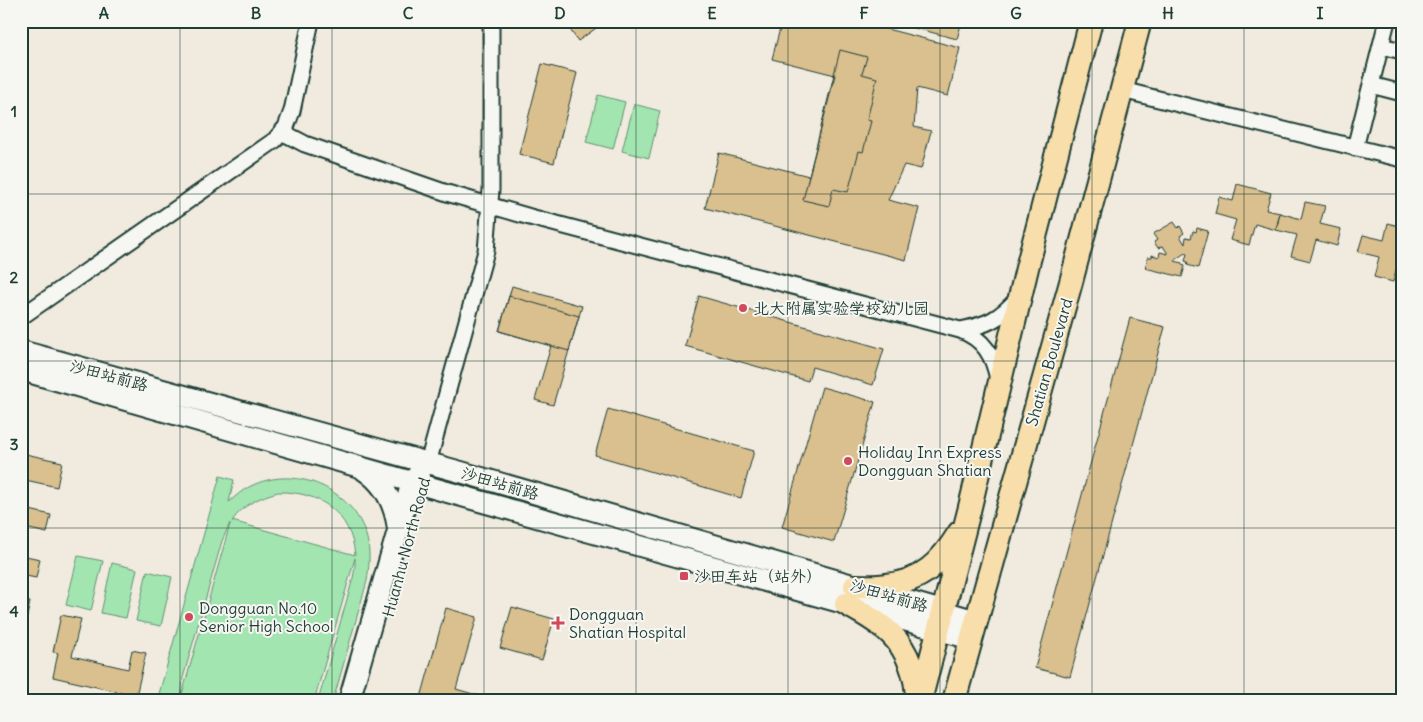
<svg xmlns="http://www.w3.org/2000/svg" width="1423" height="722" font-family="Delius,'LXGW WenKai TC',sans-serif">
  <rect width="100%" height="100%" fill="#f0ebde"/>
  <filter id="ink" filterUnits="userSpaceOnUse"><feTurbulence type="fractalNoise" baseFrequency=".02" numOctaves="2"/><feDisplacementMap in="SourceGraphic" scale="10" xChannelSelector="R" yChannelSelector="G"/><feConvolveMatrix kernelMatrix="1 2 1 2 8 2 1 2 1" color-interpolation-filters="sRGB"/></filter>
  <g filter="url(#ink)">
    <!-- green -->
    <path fill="#a3e5b0" stroke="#619172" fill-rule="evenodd" d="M598,95L625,102L613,149L586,142Z
      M634,104L660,111L649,158L622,151Z
      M220,476L234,480L229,502C236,496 242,490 251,486C297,463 358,491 368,543C370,556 369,568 367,581L333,701H318L353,578L355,567V558L314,701H157ZM278,492C319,491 351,513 355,555L232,521C243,505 259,497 278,492ZM230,523V524L181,698L183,678L222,541Z
      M78,556L103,561L91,611L66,605Z
      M112,563L137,569L126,618L101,613Z
      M147,571L172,577L161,626L136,621Z"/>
    <!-- building -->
    <path fill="#dabf8f" stroke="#1f3d34" d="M564,21H606L578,41Z
      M782,21H856L960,48L948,96L917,88L914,127L931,131L921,169L904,165L888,200L919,208L906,260L705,208L719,153L809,176L835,75L772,59Z
      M888,21H962L957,39Z
      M840,50L867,57L862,74L877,78L867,120L871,121L863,152L859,151L848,192L833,189L829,206L803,200Z
      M542,64L577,73L554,163L519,154Z
      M1237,184L1271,193L1266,210L1280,213L1276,230L1255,224L1249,245L1230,240L1236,220L1215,214L1219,197L1233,201Z
      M1305,202L1325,206L1320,224L1341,229L1337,246L1316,240L1310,261L1291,256L1297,235L1276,230L1280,213L1301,219Z
      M1174,222L1178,228L1180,226L1184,233L1180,236L1185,244L1186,237L1191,238L1193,231L1196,232L1197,228L1208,231L1198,268L1187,265L1188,262L1185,261L1187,254L1185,253L1176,259L1175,261L1182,263V265L1185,266L1182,277L1145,268L1148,257H1152V255L1159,257L1160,252L1168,254L1163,246L1158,248L1154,242L1157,240L1153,234Z
      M1388,223L1402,227V263L1398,262L1393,282L1374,277L1379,257L1358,252L1363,235L1384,240Z
      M512,286L582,306L553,405L535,400L551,346L499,331Z
      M509,296L579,316L569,351L499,331Z
      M699,296L884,349L873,385L812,367L808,381L685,346Z
      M1130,318L1165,327L1070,677L1035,668Z
      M822,387L875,402L834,542L782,527Z
      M608,409L754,451L741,498L595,455Z
      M21,453L62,462L57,487L21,479Z
      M21,508L51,515L47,533L21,527Z
      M21,555L40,559L36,578L21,575Z
      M21,600L30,602L26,621L21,620Z
      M512,607L554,619L542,660L500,648Z
      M446,608L477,617L456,689L497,701H420Z
      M61,615L81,619L72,656L128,669L132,650L146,653L136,696L53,677L58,653L53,652Z
      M790,697L807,701H789Z"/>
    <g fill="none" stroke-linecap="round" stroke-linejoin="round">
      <defs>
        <path id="street" d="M1381,46L1402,51
          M1371,85L1402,93
          M1122,90L1402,159
          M282,132L305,144L447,193L530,217L960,330C984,339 993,355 998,379
          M1355,148L1387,21
          M21,317L275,140L286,127L292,111L311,21
          M960,330C987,325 1000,319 1018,298
          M428,463L486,251L491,190V21"/>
        <path id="secondary" d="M21,351L461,472L977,621
          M21,370L426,486L972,639
          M364,470C385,484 395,504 398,529
          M349,701L412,482L420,472"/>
        <path id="primary" d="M855,586C865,586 876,587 886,585C922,582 941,562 959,533
          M846,604C862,613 879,622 892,635C908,651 917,677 917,700
          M920,701L969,511L1027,268L1091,21
          M954,701L1071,282L1140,21"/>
      </defs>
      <!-- street casing -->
      <use href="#street" stroke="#1f3d34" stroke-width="19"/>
      <!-- secondary casing -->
      <use href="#secondary" stroke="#1f3d34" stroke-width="24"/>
      <!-- primary casing -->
      <use href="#primary" stroke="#1f3d34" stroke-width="26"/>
      <!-- street -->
      <use href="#street" stroke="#f6f6f2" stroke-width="15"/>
      <!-- secondary -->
      <use href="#secondary" stroke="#f6f6f2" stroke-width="20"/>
      <!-- primary -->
      <use href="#primary" stroke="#f8deab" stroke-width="22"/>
    </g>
  </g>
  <!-- grid -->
  <path fill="none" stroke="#1f3d34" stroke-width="1" stroke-opacity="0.55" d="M180,21V701M332,21V701M484,21V701M636,21V701M788,21V701M940,21V701M1092,21V701M1244,21V701M21,194H1402M21,361H1402M21,528H1402"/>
  <!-- markers -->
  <g fill="#d1495b" stroke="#f6f6f2" stroke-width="2">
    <circle cx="743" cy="308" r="5"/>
    <circle cx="848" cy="461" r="5"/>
    <rect x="679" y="571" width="10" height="10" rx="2.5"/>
    <circle cx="189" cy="617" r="5"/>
    <path d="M555.5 615.5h5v5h5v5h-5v5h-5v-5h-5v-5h5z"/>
  </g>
  <g text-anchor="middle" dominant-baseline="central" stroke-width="4" stroke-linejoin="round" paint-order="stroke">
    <!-- poi labels -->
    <g font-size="16" fill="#1f3d34" stroke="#f6f6f2" text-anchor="start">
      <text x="753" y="308">北大附属实验学校幼儿园</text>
      <text x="858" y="452">Holiday Inn Express<tspan x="858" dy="18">Dongguan Shatian</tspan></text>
      <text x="694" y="576">沙田车站（站外）</text>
      <text x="199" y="608">Dongguan No.10<tspan x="199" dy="18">Senior High School</tspan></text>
      <text x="569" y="614">Dongguan<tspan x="569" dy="18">Shatian Hospital</tspan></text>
    </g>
    <!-- street labels -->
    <g font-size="16" fill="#1f3d34" stroke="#f6f6f2">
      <text transform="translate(1049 362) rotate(-74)">Shatian Boulevard</text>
      <text transform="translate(109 375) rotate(15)">沙田站前路</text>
      <text transform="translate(500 483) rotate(16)">沙田站前路</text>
      <text transform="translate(406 547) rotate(-75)">Huanhu North Road</text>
      <text transform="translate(889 595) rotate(16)">沙田站前路</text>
    </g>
  </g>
  <!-- margin -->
  <rect width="1423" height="722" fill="none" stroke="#f6f6f2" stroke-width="55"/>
  <rect x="28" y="28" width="1368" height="666" fill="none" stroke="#1f3d34" stroke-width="2"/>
  <g font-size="16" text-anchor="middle" font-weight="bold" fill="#1f3d34">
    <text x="104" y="19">A</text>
    <text x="256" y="19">B</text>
    <text x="408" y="19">C</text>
    <text x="560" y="19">D</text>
    <text x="712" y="19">E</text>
    <text x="864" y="19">F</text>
    <text x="1016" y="19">G</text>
    <text x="1168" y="19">H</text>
    <text x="1320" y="19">I</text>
    <text x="14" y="117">1</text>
    <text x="14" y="283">2</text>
    <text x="14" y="450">3</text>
    <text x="14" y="617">4</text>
  </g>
</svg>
